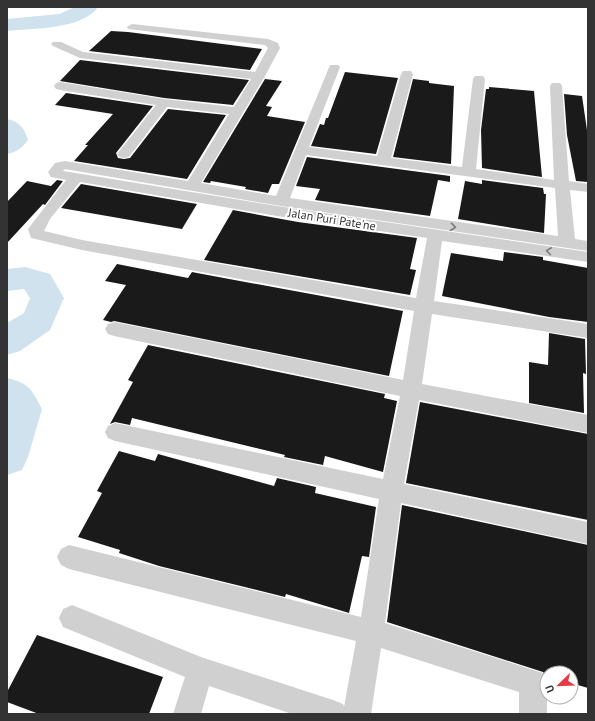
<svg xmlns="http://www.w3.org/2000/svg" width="595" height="721" font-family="'PT Sans',sans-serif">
  <rect width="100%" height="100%" fill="#fff"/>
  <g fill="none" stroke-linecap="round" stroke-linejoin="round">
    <!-- river -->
    <path fill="#cfe2ee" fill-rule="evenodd" d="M75,7H98C82,30 32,28 7,31V19L59,14Z
      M7,119C20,122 24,128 28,140C22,148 17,152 7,154Z
      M25,267L50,274L64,298L50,330L20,351L7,355V323L24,313L30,298L24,289L7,291V269Z
      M7,378C29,383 32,390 42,409L28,457L22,470L7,475Z"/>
  </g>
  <!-- building -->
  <path fill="#1a1a1a" d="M111,31L128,32L262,49L250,70L89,51Z
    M80,60L249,80L233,105L164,98L60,81Z
    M345,72L398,78L376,154L311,146L320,124L324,125L326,118H328Z
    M265,79L282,81L266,106L272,107L267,116L305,122L279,184H272L268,193L245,189L246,187L211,181L210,183L203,182Z
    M413,79L429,81V83L454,86L451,164L393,157Z
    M489,87L534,91L542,177L482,168L481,130L486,89H489Z
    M66,93L153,106L116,153L118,158L124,159L130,158L168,109L226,115L187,179L74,161L88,145H85L113,114L55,105Z
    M564,94L582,96L588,137V182L576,181L567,135Z
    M307,157L450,176V182L438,180L430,216L315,200L320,189L296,186Z
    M57,180L63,181L45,205L43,204L7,243V202L27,181L51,186Z
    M482,180L543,188L544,194H546L544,233L458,219L465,181L482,184Z
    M81,184L197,204L182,229L61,208Z
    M233,210L298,222L417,238L410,269L416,270L410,295L204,260Z
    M504,252L543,257V260L588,268V322L549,317L442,296L451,253L503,261Z
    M117,264L188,278L192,272L197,273L403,311L389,376L114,321L111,322L103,320L126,285L105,281Z
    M549,333L585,339L586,374L583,373L584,413L529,403V362L548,365Z
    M148,345L385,394L384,398L397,401L383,472L325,456L323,465L284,457L285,455L132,418L130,425L115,422L110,424L133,382L128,380Z
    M420,402L588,434V520L406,483Z
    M119,451L155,461L158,454L274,486L277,478L316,487L315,493L376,507L369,557L362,556L349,613L286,594L285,597L159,566L119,553L120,550L78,537L102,493L97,491Z
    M402,505L588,545V688L571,683V673H547V677L543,672L387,622Z
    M37,635L163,677L149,714H39L7,702V692Z"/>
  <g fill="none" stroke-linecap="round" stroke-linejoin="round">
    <!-- minor -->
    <path fill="#d0d0d0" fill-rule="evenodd" d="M132,24L268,39L278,43L280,48L265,76L201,183L276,196L330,65H338L340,67L309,147L377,156L401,74L403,71H411L413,74L391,158L462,167L473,79L475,76H483L485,79L476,169L554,180L550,86L552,83H560L562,86L569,181L588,184V192L570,190L575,239L588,241V251L281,206L65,169L63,171L277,206L588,252V262L442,241L434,301L588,324V338L432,314L422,384L588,415V433L419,400L404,484L588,522V544L401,503L385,623L543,673L547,683V714H519V692L381,648L371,714H292L209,686L201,714H173L185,677L63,627L59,618L63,609L72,605L201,657L333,700L343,704L344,707L356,641L69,569L61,565L57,557L61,549L69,545L361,617L379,499L115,441L108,438L105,432L108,426L115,423L383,479L400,396L114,336L108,334L105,329L108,324L114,322L403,380L414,311L82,250L31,238L28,229L66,180L51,177L48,172L55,163L65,161L188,181L229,114L167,107L129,157L124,158L119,157L117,154L156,105L60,90L56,89L54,86L56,83L60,82L164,99L234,107L251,79L80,58L53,46L51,44L53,42H61L83,52L255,72L268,48L265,45L128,29L127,27ZM306,155L555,188L558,236L290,198ZM80,182L277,216L427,238L416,298L82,240L44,231L50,219Z"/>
  </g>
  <!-- one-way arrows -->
  <defs><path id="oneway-chevron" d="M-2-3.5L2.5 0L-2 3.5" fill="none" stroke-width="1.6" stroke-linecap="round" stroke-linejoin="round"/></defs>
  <g stroke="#7a7a7a">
    <use href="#oneway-chevron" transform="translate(453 227) rotate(8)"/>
    <use href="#oneway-chevron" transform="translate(549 251) rotate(-172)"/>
  </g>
  <g text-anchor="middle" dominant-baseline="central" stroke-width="4" stroke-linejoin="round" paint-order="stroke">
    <!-- street labels -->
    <g font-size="12" fill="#333" stroke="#fff">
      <text transform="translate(332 219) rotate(9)">Jalan Puri Pate'ne</text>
    </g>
  </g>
  <!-- border -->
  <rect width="595" height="721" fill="none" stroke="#333333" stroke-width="16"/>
  <!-- north arrow -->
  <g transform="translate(559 685) rotate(247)"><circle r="19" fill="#ffffff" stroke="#adadad"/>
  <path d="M0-3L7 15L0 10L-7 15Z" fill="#e63946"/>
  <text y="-6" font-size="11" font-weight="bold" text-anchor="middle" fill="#333333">U</text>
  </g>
</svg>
